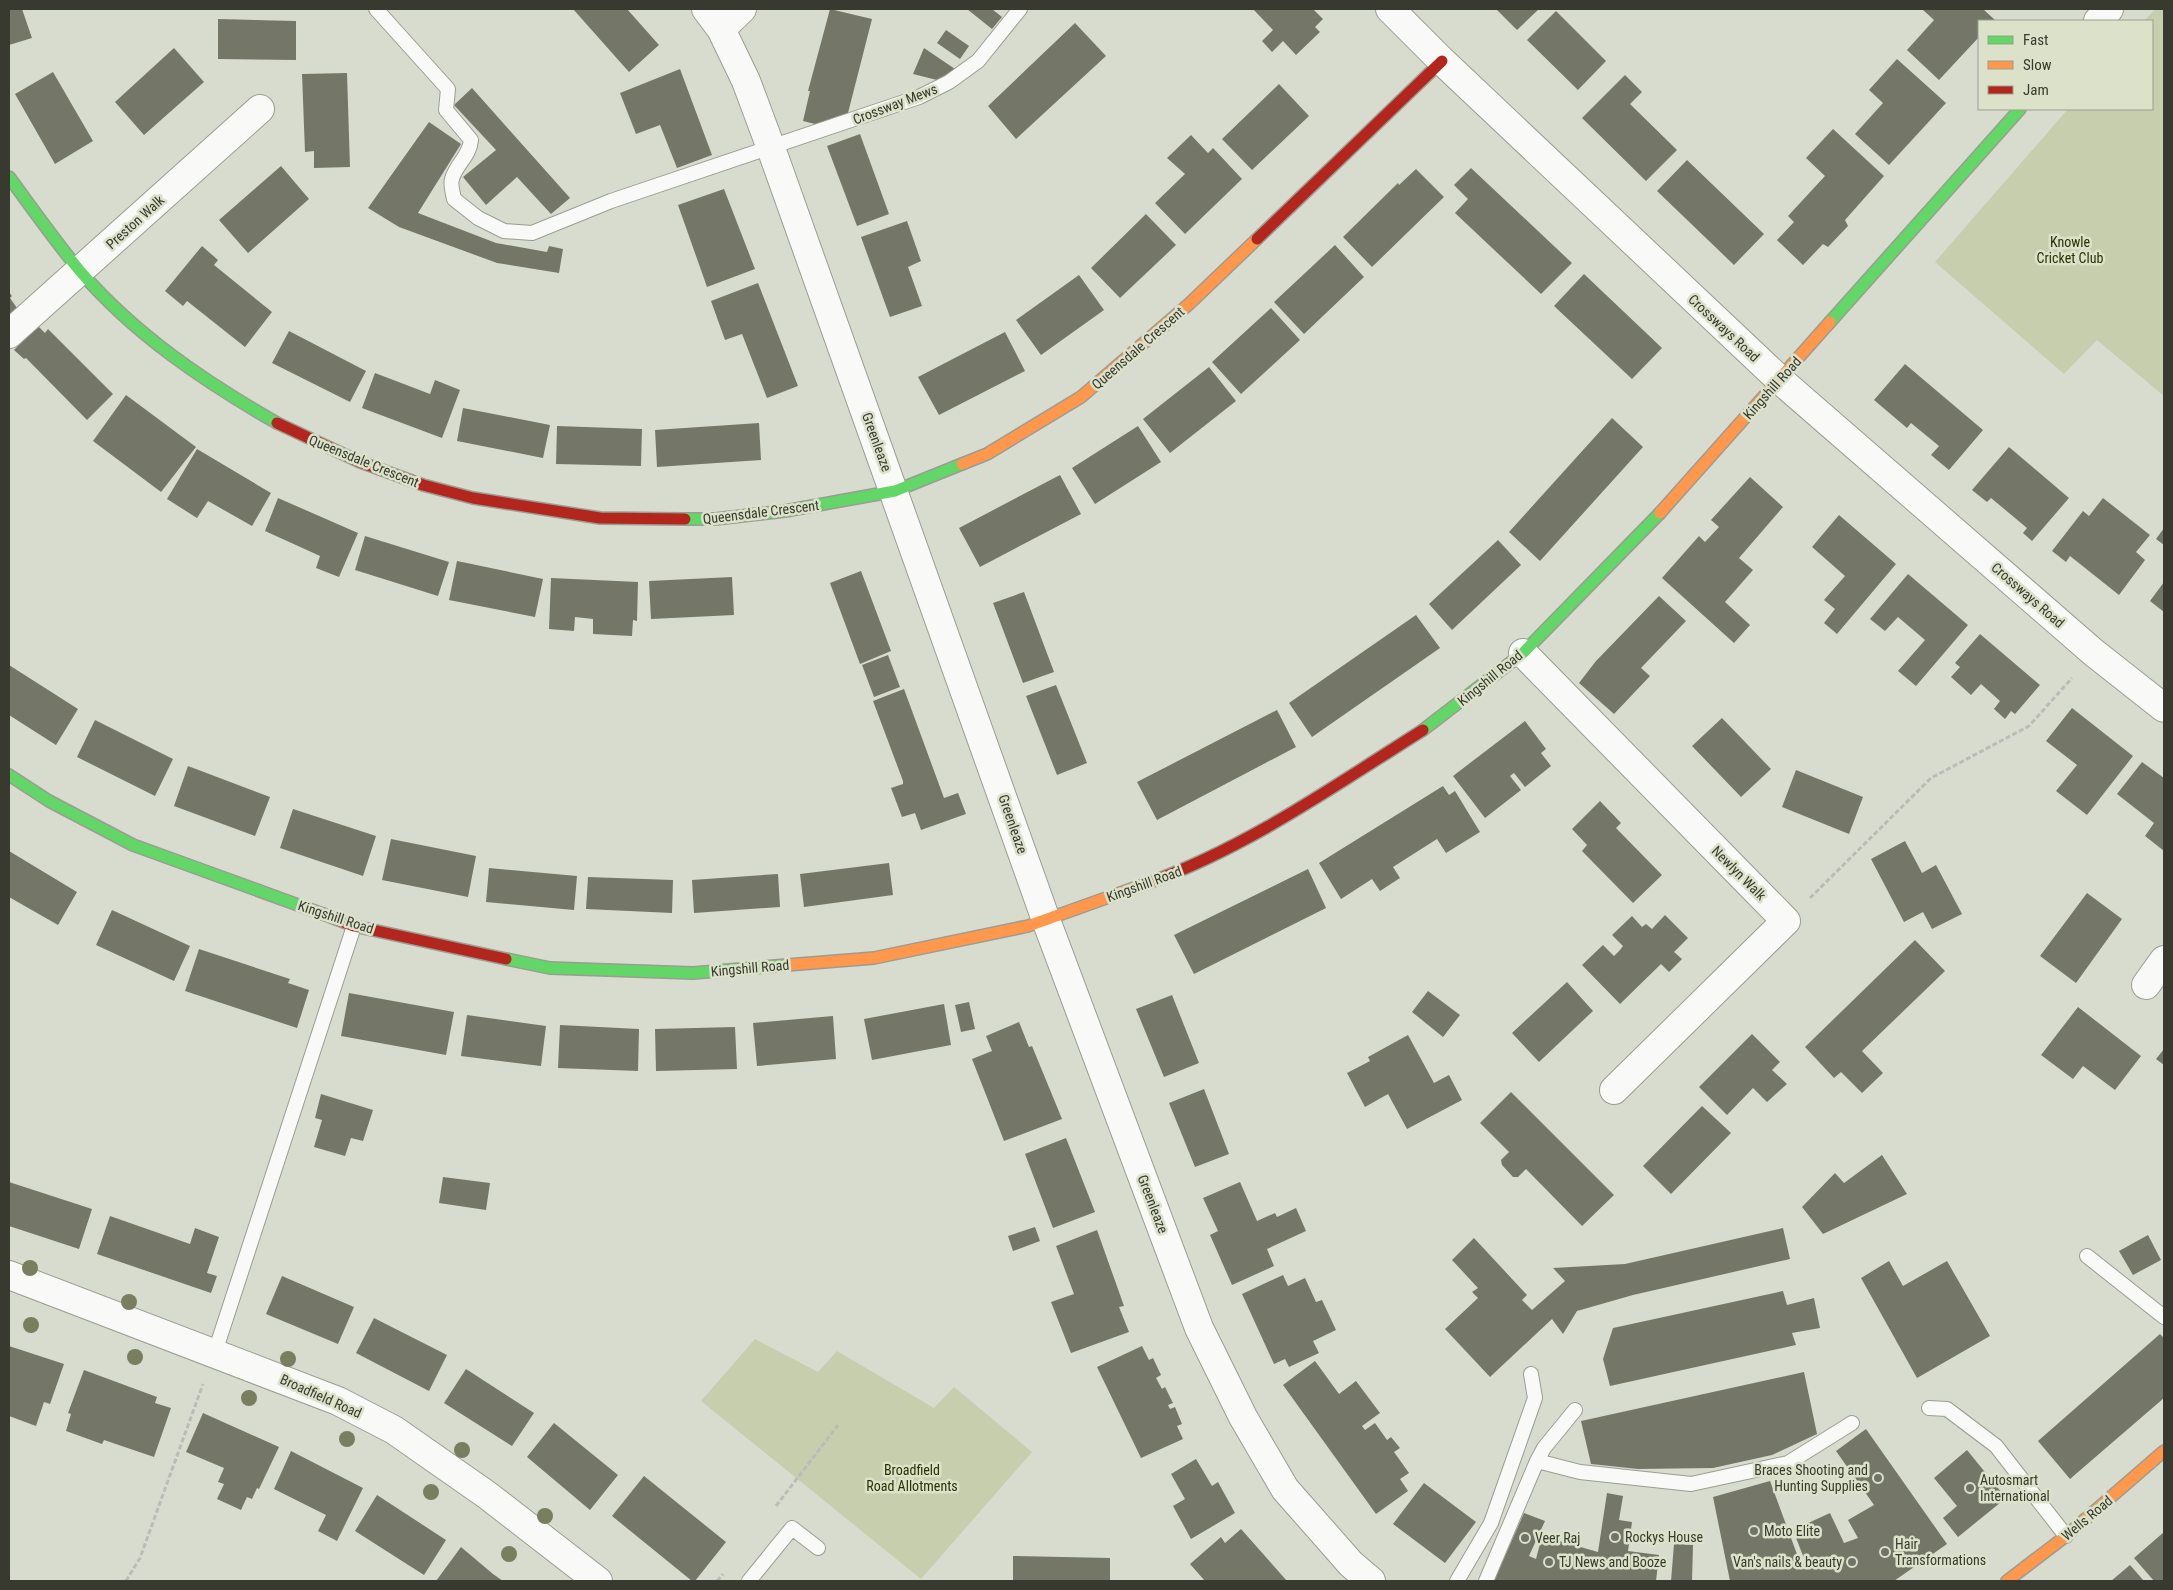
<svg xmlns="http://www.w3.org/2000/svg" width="2173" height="1590" font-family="'Roboto Condensed',sans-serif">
  <rect width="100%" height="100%" fill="#d8dccf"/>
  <!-- green -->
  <path fill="#c6cead" d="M2155,9H2164V396L2097,340L2064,374L1935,262L2068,109H2152V21H2144Z
    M755,1339L818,1372L837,1351L934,1408L954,1387L1032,1452L921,1579L701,1401Z"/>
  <!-- building -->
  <path fill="#747768" d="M9,9H22L32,38L9,45Z
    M573,9H627L659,45L629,72Z
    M830,9L872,19L848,113L815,124L803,121L810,91H808Z
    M967,9H992L1002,17L992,29Z
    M1253,9H1313L1323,19L1315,27L1320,32L1296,55L1283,41L1272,52L1262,41L1273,30Z
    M1496,9H1539L1517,30Z
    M1922,9H1983L1995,20L1979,21V37L1939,80L1907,50L1934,20Z
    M1556,11L1606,61L1578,90L1527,40Z
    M218,19L296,21V60L218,59Z
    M1075,23L1106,56L1016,139L988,106Z
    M946,30L969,46L960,59L937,43Z
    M174,48L204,82L144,135L115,102Z
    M924,48L955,69L941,81L913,74Z
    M1897,59L1946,103L1889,165L1855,134L1883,103L1869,90Z
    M680,69L712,155L677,168L660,125L636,134L620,93Z
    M53,72L93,141L55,164L15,94Z
    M347,73L350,167L314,168V151L305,152L302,74Z
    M1625,75L1642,92L1630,104L1677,150L1646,181L1582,118Z
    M1279,84L1309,116L1252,170L1222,139Z
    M472,88L570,198L551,214L517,177L486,205L463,177L496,150L454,105Z
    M429,122L461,144L418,213L496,243L547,252L549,246L563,249L559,273L497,263L399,227L368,208Z
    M1833,129L1884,176L1845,220L1848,226L1828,247L1823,244L1803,265L1777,240L1794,222L1788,216L1825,176L1806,158Z
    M860,134L889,214L857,226L827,146Z
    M1191,135L1208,153L1213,148L1242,179L1185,234L1155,203L1185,174L1167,158Z
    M1687,160L1764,234L1734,265L1657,191Z
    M281,166L309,199L248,253L219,220Z
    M1471,168L1572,263L1541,294L1455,213L1468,199L1454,185Z
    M1416,169L1444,197L1372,267L1343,237L1398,183L1399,185Z
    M724,189L755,269L707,287L678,205Z
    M1146,214L1176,245L1120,298L1091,268Z
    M907,221L921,261L908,267L922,306L890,317L861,237Z
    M1335,245L1364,277L1304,334L1274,302Z
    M202,246L218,260L214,265L272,312L245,347L187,301L183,306L165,291Z
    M1584,274L1662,348L1632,379L1554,306Z
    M1079,275L1104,310L1041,355L1016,320Z
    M758,283L798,386L767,398L742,334L725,340L711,301Z
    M9,292L12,296L10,298L17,308L9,314Z
    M1271,308L1300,340L1241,394L1212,362Z
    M38,326L45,333L48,329L113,394L87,420L26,358L24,359L14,350Z
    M289,331L366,371L350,402L272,363Z
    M1005,332L1025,371L939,415L918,377Z
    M1905,364L1983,430L1949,470L1931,455L1939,446L1911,423L1907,428L1874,400Z
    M1209,367L1236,401L1170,453L1143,419Z
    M375,373L430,394L435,380L460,390L442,438L362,408Z
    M126,395L196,447L161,492L93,441Z
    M463,408L550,425L543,458L457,441Z
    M1612,418L1643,447L1540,561L1509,532Z
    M759,423L761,460L657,467L655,430Z
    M557,426L642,429L641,466L556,464Z
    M1138,426L1161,462L1095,504L1072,468Z
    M2009,447L2069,498L2032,541L2023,533L2027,528L1991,498L1987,502L1972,490Z
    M197,449L271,493L252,526L208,501L197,518L167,499Z
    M1060,475L1081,514L980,567L959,528Z
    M1750,477L1783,507L1739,558L1753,570L1725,602L1750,625L1734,643L1662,578L1699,536L1705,542L1719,527L1711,520Z
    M278,498L358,533L339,577L316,568L320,556L265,531Z
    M2103,498L2150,535L2136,552L2145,560L2119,595L2070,556L2066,562L2052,551L2083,511L2089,516Z
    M1839,515L1896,564L1837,634L1824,623L1835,609L1824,600L1845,576L1812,547Z
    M2164,528V545L2156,539Z
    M365,536L449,562L438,596L355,570Z
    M1498,540L1521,565L1452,630L1429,604Z
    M457,561L543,579L535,617L449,600Z
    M861,571L891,651L860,664L830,583Z
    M1908,574L1968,625L1916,686L1898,671L1925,640L1898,617L1885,631L1870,619Z
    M732,577L734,615L651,619L649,581Z
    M551,578L638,582L637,621L633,620L632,636L593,634V619L575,617L574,631L549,629Z
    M2164,582V612L2150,601Z
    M1024,592L1054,672L1023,683L993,603Z
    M1659,596L1686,621L1641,668L1650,676L1614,714L1579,683L1596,661Z
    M1416,615L1440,648L1312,737L1289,703Z
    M1980,634L2040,685L2015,714L2011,711L2005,719L1994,709L2000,701L1981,684L1971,695L1951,677L1960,667L1955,663Z
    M888,655L900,687L874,697L862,665Z
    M9,665L78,709L56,745L9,715Z
    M1056,685L1087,763L1057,775L1026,696Z
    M904,689L944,798L958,793L966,814L921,830L915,813L902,817L891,788L903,784V781L873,701Z
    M2072,708L2133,756L2087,815L2056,791L2077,765L2046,741Z
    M1277,710L1296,747L1157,820L1137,782Z
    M1722,718L1771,769L1741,797L1692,746Z
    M95,720L173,759L155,796L77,757Z
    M1525,721L1546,749L1541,753L1551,766L1525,787L1514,773L1510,776L1521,790L1485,818L1453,776Z
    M2142,762L2164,778V851L2145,836L2154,823L2117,794Z
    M188,766L270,797L255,836L174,806Z
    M1796,770L1863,797L1849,834L1782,807Z
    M1443,786L1449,795L1455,791L1480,832L1446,853L1437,839L1393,867L1400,878L1380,891L1372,879L1341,899L1319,863Z
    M1600,801L1621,823L1616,828L1662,875L1633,903L1582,851L1587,845L1572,829Z
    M293,809L376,836L363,876L280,848Z
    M391,839L476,856L468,897L382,880Z
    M1905,841L1922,873L1936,865L1962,914L1932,929L1923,912L1904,922L1871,859Z
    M9,851L77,892L58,925L9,897Z
    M889,863L893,895L804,907L800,874Z
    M489,868L577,876L574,910L486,902Z
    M1308,869L1326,908L1194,974L1174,935Z
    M778,874L780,907L694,913L692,880Z
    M588,877L673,880L672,913L586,909Z
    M2087,893L2122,919L2076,983L2040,956Z
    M112,910L190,946L174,981L96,945Z
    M1665,915L1688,938L1674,952L1682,959L1669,972L1661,964L1620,1004L1582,965L1603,945L1614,956L1620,950L1623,946L1612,935L1632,916L1642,927L1646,924L1652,929Z
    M1915,940L1945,971L1862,1051L1883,1073L1862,1093L1841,1072L1834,1078L1805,1047Z
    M199,949L290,979L288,983L309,990L297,1028L185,991Z
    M1567,982L1593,1011L1539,1062L1512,1033Z
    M1428,991L1460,1015L1443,1037L1412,1012Z
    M349,993L454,1012L446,1055L341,1036Z
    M1172,995L1199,1063L1164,1077L1136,1009Z
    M969,1002L975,1029L961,1032L955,1005Z
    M944,1004L951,1045L872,1060L864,1019Z
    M2078,1007L2141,1056L2115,1090L2083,1066L2073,1079L2041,1055Z
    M467,1015L546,1026L541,1066L461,1056Z
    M833,1016L836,1059L757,1066L753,1023Z
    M1019,1022L1029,1047L1032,1046L1062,1119L1004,1141L972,1059L992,1051L986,1036Z
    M560,1025L639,1029L638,1071L558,1068Z
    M735,1027L737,1069L656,1071L655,1029Z
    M1752,1034L1780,1062L1772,1070L1787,1084L1767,1102L1753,1088L1727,1115L1699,1087Z
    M1408,1035L1434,1083L1449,1075L1462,1100L1407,1129L1388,1094L1365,1107L1347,1073L1370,1061L1368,1057Z
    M2164,1049V1065L2156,1059Z
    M1204,1089L1229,1154L1195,1167L1169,1103Z
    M1511,1092L1614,1195L1582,1226L1526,1169L1518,1177H1513L1502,1165L1501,1160L1509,1152L1480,1123Z
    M321,1094L373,1110L363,1141L351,1138L345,1156L314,1147L322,1120L315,1118Z
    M1702,1106L1731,1133L1671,1194L1643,1166Z
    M1066,1138L1095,1212L1053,1228L1025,1154Z
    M1882,1155L1907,1194L1823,1234L1802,1207L1835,1173L1844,1183Z
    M443,1177L490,1183L486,1210L439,1203Z
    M9,1182L92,1209L79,1249L9,1226Z
    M1240,1182L1257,1221L1275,1213L1277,1217L1296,1208L1306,1231L1267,1249L1274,1266L1232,1285L1210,1235L1218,1231L1203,1198Z
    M110,1216L190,1244L195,1228L219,1237L207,1273L217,1276L211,1293L97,1254Z
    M1035,1227L1040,1241L1013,1251L1008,1236Z
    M1783,1228L1790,1259L1633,1295L1577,1311L1563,1334L1552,1319L1490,1377L1445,1329L1478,1298L1472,1292L1478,1288L1452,1260L1474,1238L1527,1295L1522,1300L1532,1310L1565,1281L1553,1268L1625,1264Z
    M1097,1230L1124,1306L1119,1307L1129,1332L1071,1353L1051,1302L1074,1294L1056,1246Z
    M2148,1235L2161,1260L2133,1275L2119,1251Z
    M1889,1261L1903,1286L1947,1261L1990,1336L1917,1378L1861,1278Z
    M1283,1275L1288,1286L1305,1278L1316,1302L1322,1300L1336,1330L1313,1341L1319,1353L1289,1367L1285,1359L1274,1364L1242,1294Z
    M282,1276L354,1307L338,1344L266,1314Z
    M1783,1291L1787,1305L1814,1298L1820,1328L1792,1333L1796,1345L1610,1386L1603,1359L1613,1328Z
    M374,1318L447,1355L429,1391L356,1353Z
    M2160,1334L2164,1338V1398L2070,1479L2038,1441Z
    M9,1346L64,1364L50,1404L44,1402L36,1426L9,1416Z
    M1142,1346L1149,1360L1153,1358L1161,1375L1156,1378L1162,1389L1165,1387L1173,1403L1168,1405L1170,1409L1175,1407L1182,1424L1177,1426L1183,1439L1141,1458L1097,1367Z
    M1315,1361L1339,1394L1356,1381L1380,1413L1362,1426L1365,1430L1375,1423L1387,1440L1391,1437L1400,1448L1394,1452L1409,1473L1400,1479L1408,1491L1376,1514L1283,1385Z
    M466,1369L534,1413L512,1446L444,1403Z
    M84,1370L157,1397L155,1403L171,1408L154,1457L104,1440L102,1444L66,1431L71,1414L68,1413Z
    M1804,1372L1817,1434L1772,1455L1713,1468L1638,1469L1591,1464L1581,1421Z
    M203,1413L279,1447L259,1489L257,1488L252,1499L247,1497L241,1510L217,1499L224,1484L218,1482L224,1468L186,1452Z
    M554,1423L618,1475L590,1510L527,1457Z
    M1866,1429L1947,1544L1894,1581H1730L1713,1497L1770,1481L1801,1565L1805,1561L1793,1530L1830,1513L1844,1543L1858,1538L1848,1520L1874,1505L1836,1451Z
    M1967,1450L2006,1498L1958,1537L1943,1518L1957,1506L1934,1478Z
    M291,1451L363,1488L337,1541L318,1531L326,1515L274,1489Z
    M1196,1459L1212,1486L1218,1482L1235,1513L1191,1539L1173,1506L1185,1499L1171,1474Z
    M644,1476L726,1542L695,1581H692L612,1516Z
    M1424,1483L1476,1522L1445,1563L1393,1524Z
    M1607,1493L1623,1496L1619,1520L1632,1522L1628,1551L1659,1555L1656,1581H1494L1524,1513L1545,1521L1529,1556L1536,1559L1542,1536L1598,1552Z
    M377,1495L446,1540L424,1575L355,1531Z
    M1241,1529L1287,1581H1205L1190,1564L1221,1537L1225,1543Z
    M2164,1532V1581H2154L2134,1558Z
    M1674,1544L1693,1545L1692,1581H1671Z
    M461,1547L493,1574L503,1581H436Z
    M1013,1556L1110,1558V1581H1013Z
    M2130,1565L2144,1581H2111Z"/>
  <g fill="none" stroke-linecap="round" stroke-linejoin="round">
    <defs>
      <path id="lane" d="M376,9L448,89L446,110L471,140C470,156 456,164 452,179C450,185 453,193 454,199L478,218L504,231L532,233L611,201L919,97L949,82L978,61L1020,9
        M2087,1256L2164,1317
        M215,1352L354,926
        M1929,1408L1947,1409L1996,1446L2066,1536
        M1537,1461L1580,1472L1691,1484L1788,1463L1852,1423
        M749,1581L792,1528L818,1548
        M1457,1581L1491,1523L1535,1398L1531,1374
        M1486,1581L1537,1461L1544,1448L1575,1410"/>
      <path id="street" d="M706,9L721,29L742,9
        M1390,9L1442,61L1780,380L2093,652L2164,708
        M2098,21L2109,9
        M721,29L746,81L771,148L1046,920L1199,1328L1243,1417L1285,1489L1351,1564L1371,1581
        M9,334L260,109
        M1523,653L1786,921L1614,1090
        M2146,985L2164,960
        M9,1275L338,1401L394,1430L487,1495L598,1581"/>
      <path id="fast" d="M9,177C32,208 55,241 80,271C134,334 205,382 277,423
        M1830,322L2020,109
        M685,519H715L785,511L895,491L962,464
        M1423,730L1523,653L1660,513
        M9,775L49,801L133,845L323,914
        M506,959L550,968L693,973L787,965"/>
      <path id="slow" d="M962,464L987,454L1081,397L1189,304L1257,239
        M1660,513L1830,322
        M787,965L874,958L1028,926L1148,883
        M2007,1581L2066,1536L2164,1451"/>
      <path id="jam" d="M1257,239L1442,61
        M277,423L360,462L423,485L473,498L600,518L685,519
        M1148,883C1248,847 1334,786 1423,730
        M323,914L354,926L506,959"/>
    </defs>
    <!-- lane casing -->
    <use href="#lane" stroke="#9a9d92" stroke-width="16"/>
    <!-- street casing -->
    <use href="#street" stroke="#9a9d92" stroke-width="30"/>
    <!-- fast casing -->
    <use href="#fast" stroke="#9a9d92" stroke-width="14"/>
    <!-- slow casing -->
    <use href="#slow" stroke="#9a9d92" stroke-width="14"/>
    <!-- jam casing -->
    <use href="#jam" stroke="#9a9d92" stroke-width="14"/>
    <!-- path -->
    <path stroke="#babcb7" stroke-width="3" stroke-dasharray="5 2.5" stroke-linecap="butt" d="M1810,898L1931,778L2029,726L2072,678
      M776,1506L838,1425
      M126,1581L140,1558L203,1384
      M717,1581L723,1574"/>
    <!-- lane -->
    <use href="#lane" stroke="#f9faf8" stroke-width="14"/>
    <!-- street -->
    <use href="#street" stroke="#f9faf8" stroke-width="28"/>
    <!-- fast -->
    <use href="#fast" stroke="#63d668" stroke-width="11"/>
    <!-- slow -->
    <use href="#slow" stroke="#ff974d" stroke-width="11"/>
    <!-- jam -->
    <use href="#jam" stroke="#b3261e" stroke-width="11"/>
  </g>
  <!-- trees -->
  <g fill="#787e5e">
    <circle cx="30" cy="1268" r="8"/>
    <circle cx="129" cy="1302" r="8"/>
    <circle cx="31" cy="1325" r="8"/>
    <circle cx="135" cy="1357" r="8"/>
    <circle cx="288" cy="1359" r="8"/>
    <circle cx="249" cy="1398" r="8"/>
    <circle cx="347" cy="1439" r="8"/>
    <circle cx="462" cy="1450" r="8"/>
    <circle cx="431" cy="1492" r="8"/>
    <circle cx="545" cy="1516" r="8"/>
    <circle cx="509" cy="1554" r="8"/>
  </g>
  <!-- markers -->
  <g fill="#707368" stroke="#dbe2c9" stroke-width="2">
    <circle cx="1878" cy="1478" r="5"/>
    <circle cx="1970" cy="1488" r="5"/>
    <circle cx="1754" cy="1531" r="5"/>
    <circle cx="1615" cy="1537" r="5"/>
    <circle cx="1525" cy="1538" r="5"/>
    <circle cx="1885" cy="1552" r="5"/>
    <circle cx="1549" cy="1562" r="5"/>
    <circle cx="1852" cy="1562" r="5"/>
  </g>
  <g text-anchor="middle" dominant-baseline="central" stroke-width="5" stroke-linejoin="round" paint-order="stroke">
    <!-- street labels -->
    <g font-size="14" fill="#383a30" stroke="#dbe2c9">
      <text transform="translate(895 104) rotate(-21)">Crossway Mews</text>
      <text transform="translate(135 222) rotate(-42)">Preston Walk</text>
      <text transform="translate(1724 328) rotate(43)">Crossways Road</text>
      <text transform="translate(1138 348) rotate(-41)">Queensdale Crescent</text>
      <text transform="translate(1772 388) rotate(-48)">Kingshill Road</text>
      <text transform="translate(877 442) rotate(70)">Greenleaze</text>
      <text transform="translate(364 461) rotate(22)">Queensdale Crescent</text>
      <text transform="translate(761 512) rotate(-7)">Queensdale Crescent</text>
      <text transform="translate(2028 595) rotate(41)">Crossways Road</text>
      <text transform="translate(1490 678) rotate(-39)">Kingshill Road</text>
      <text transform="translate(1013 824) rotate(71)">Greenleaze</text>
      <text transform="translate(1739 873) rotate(45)">Newlyn Walk</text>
      <text transform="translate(1144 884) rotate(-20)">Kingshill Road</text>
      <text transform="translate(336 917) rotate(18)">Kingshill Road</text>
      <text transform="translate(750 968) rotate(-5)">Kingshill Road</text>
      <text transform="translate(1153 1204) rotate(69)">Greenleaze</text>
      <text transform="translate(321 1396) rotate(24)">Broadfield Road</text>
      <text transform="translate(2087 1518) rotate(-40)">Wells Road</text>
    </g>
    <!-- park labels -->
    <g font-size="14" fill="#2a3101" stroke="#dbe2c9">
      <text x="2070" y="242">Knowle<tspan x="2070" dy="16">Cricket Club</tspan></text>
      <text x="912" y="1470">Broadfield<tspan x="912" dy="16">Road Allotments</tspan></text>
    </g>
    <!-- poi labels -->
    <g font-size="14" fill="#383a30" stroke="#dbe2c9" text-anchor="start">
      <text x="1868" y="1470" text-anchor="end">Braces Shooting and<tspan x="1868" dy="16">Hunting Supplies</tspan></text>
      <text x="1980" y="1480">Autosmart<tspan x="1980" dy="16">International</tspan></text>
      <text x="1764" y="1531">Moto Elite</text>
      <text x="1625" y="1537">Rockys House</text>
      <text x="1535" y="1538">Veer Raj</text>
      <text x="1895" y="1544">Hair<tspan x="1895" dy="16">Transformations</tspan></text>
      <text x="1559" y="1562">TJ News and Booze</text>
      <text x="1842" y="1562" text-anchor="end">Van's nails &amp; beauty</text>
    </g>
  </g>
  <!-- border -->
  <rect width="2173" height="1590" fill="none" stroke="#383a30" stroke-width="20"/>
  <!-- legend -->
  <rect x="1978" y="20" width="175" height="90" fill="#dbe2c9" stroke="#9a9f8c"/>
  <rect x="1988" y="36" width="25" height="8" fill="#63d668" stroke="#9a9f8c"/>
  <text x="2023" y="45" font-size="15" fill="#383a30">Fast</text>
  <rect x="1988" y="61" width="25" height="8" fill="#ff974d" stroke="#9a9f8c"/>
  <text x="2023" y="70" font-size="15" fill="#383a30">Slow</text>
  <rect x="1988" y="86" width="25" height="8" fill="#b3261e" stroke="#9a9f8c"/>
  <text x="2023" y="95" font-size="15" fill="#383a30">Jam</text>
</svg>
